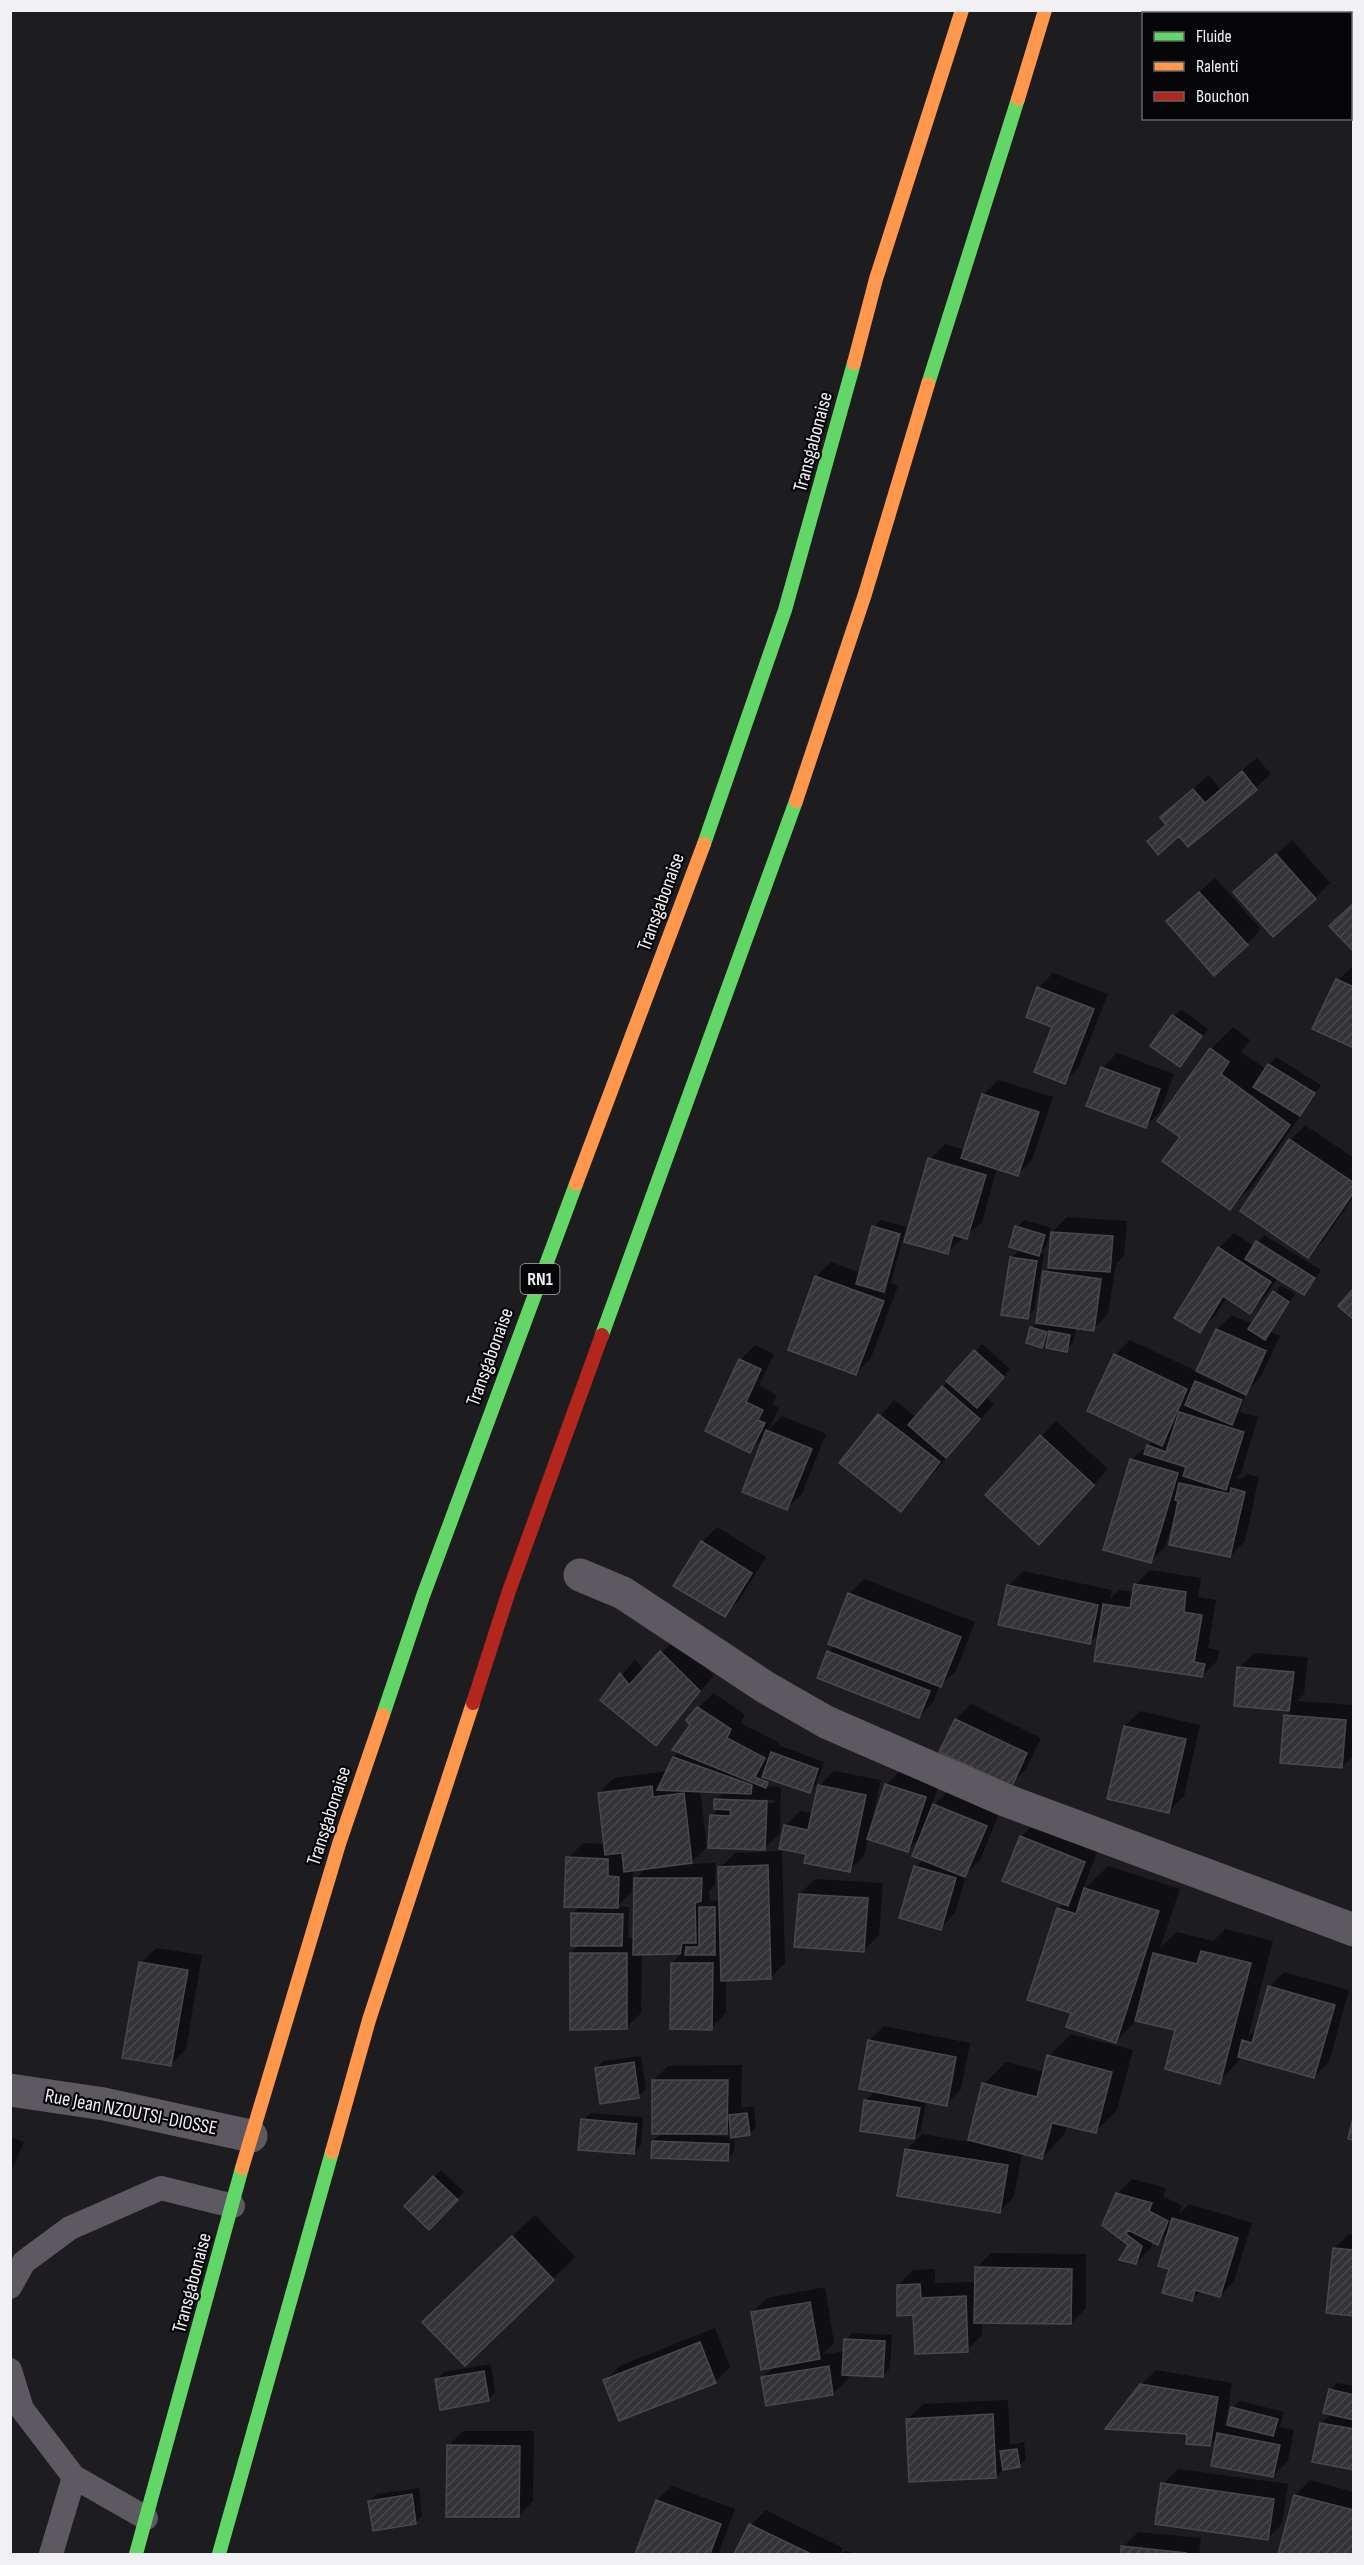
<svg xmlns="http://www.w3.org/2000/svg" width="1364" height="2565" font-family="'Sofia Sans Condensed',sans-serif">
  <defs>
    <pattern id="building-hatch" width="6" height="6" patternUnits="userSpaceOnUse" patternTransform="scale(1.5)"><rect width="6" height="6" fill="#343335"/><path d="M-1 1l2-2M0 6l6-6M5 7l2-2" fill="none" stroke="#484749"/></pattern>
  </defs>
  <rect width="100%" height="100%" fill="#1d1c1e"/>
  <!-- shadow -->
  <path fill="#0007" fill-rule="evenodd" d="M1257,758L1271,774L1189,845L1179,834L1149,841L1167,824L1162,817L1209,775L1220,789Z
    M1292,840L1330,883L1315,898L1250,877Z
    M1215,878L1261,929L1247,944L1183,907Z
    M1354,965V1047L1314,1028L1338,980Z
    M1053,973L1108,994L1079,1067L1064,1082L1054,1026L1038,988Z
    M1181,1009L1208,1029L1180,1065L1174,1016Z
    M1233,1027L1250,1040L1241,1052L1266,1069L1276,1057L1321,1085L1252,1186L1230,1208L1182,1136L1211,1049Z
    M1117,1053L1174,1074L1160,1112L1145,1127L1102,1068Z
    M998,1080L1053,1097L1032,1160L1017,1175L997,1168L982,1222L947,1252L930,1159L945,1144L965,1150L983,1095Z
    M1305,1125L1354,1158V1196L1323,1241L1308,1256L1242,1210L1291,1140Z
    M1067,1217L1127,1221L1124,1255L1116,1264L1108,1314L1093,1329L1077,1327L1073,1343L1066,1350L1049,1339L1042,1346L1032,1328L1038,1322L1045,1272L1049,1268L1052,1232Z
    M881,1220L906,1227L891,1283L898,1286L871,1358L856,1373L816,1277L831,1262L861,1273L874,1227Z
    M1024,1220L1051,1228L1046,1247L1039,1253L1044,1254L1034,1310L1027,1317L1012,1257L1021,1249L1017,1227Z
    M1234,1233L1254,1246L1264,1235L1321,1270L1304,1293L1278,1277L1265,1297L1250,1312L1227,1297L1215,1316L1200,1331L1219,1248Z
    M1281,1285L1295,1294L1271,1332L1280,1336L1260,1378L1246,1392L1240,1412L1258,1417L1241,1473L1236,1478L1242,1479L1247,1474L1259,1477L1245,1541L1230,1556L1173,1521L1165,1547L1150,1562L1131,1460L1154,1440L1115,1355L1130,1340L1198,1372L1217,1329L1232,1315L1253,1324Z
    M982,1344L1010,1369L986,1397L994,1404L901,1510L841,1463L894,1400L916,1417Z
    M755,1345L774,1354L759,1386L777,1395L772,1404L779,1408L768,1430L782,1416L826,1434L802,1494L787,1508L766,1435L750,1451L740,1360Z
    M1056,1421L1108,1469L1054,1528L987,1495Z
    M717,1527L766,1557L739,1600L724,1615L702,1542Z
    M1150,1570L1201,1578L1198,1597L1216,1600L1208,1648L1219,1650L1217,1661L1202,1676L1100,1632L1089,1643L1008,1586L1023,1571L1112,1590L1110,1599L1119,1590L1134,1592L1135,1585Z
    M864,1579L975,1622L956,1671L940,1685L933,1702L919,1717L829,1652L835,1645L849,1594Z
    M676,1638L714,1675L656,1744L602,1700L635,1659L644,1671Z
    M1254,1653L1308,1657L1304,1694L1297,1701L1354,1705V1755L1342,1767L1286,1716L1292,1709L1235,1704L1239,1668Z
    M713,1693L745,1714L741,1723L779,1743L778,1745L824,1762L816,1785L809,1792L773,1779L766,1786L781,1787L780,1833L765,1848L711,1816L719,1808L716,1800L724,1791L700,1790L707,1847L690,1864L716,1863L715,1884L709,1891L710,1901L721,1900L720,1868L735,1853L782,1851L785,1963L770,1978L726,1979V2013L711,2028L672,1963L683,1952L642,1954L641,2013L626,2028L571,1953L580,1944L573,1913L581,1906L568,1858L583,1843L605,1844L599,1793L614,1778L668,1771L692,1724L688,1720ZM745,1799L775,1800V1803L742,1802ZM647,1867L636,1879L635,1938H628L629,1907H617L632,1891L633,1869Z
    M971,1704L1041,1738L1026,1769L1011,1784L956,1719Z
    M1140,1711L1200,1725L1184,1796L1169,1811L1125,1726Z
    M901,1770L940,1782L931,1808L949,1790L1000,1811L980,1860L967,1873L955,1913L940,1928L916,1867L924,1859L922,1836L907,1851L868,1837L864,1856L849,1871L808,1853L785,1826L800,1811L813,1813L819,1786L834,1771L881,1780L871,1824L873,1825L886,1785Z
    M1036,1822L1099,1847L1082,1892L1108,1866L1180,1889L1160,1948L1177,1932L1213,1941L1225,1929L1273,1941L1248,2037L1258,2026L1269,1987L1284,1972L1349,1990L1329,2062L1314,2077L1243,2056L1219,2082L1177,2029L1137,2020L1116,2041L1073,2012L1058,1909L1064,1903L1021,1837Z
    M815,1879L883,1883L879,1935L864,1950L800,1894Z
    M156,1948L202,1955L186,2049L171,2064L141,1963Z
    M884,2026L970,2043L961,2089L946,2104L926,2100L921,2130L914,2138L866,2100L875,2091L869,2041Z
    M1071,2034L1133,2050L1117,2110L1095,2132L1067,2125L1064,2135L1042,2158L1022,2153L1014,2197L999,2212L899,2195L907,2149L922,2134L969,2142L984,2084L1006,2062L1045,2072L1049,2056Z
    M641,2056L646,2089L638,2097L596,2068L604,2061Z
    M742,2065L741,2108L754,2106L756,2127L749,2134L735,2136L734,2152L727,2159L653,2141L662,2133L653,2081L668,2066ZM732,2128L733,2137L697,2135V2133H726Z
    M590,2113L643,2117L641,2145L634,2153L583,2120Z
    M10,2137L24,2142L10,2174Z
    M441,2170L464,2192L429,2228L406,2206Z
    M1132,2179L1166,2188L1163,2196L1182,2206L1179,2214L1189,2204L1252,2223L1234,2281L1220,2296L1201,2290L1191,2300L1171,2268L1170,2231L1158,2243L1153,2240L1151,2248L1136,2263L1130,2244L1104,2224L1117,2194Z
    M535,2215L575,2257L465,2364L446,2300Z
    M1349,2234H1354V2314L1334,2249Z
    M991,2253L1086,2254V2308L1071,2323L982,2322V2335L967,2350L915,2314L898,2285L913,2270L935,2269V2283L976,2282V2268Z
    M825,2287L834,2343L822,2355L845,2351V2340L852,2333L892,2335L890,2368L883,2375L847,2374L848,2379L833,2394L763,2377L775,2366L752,2313L767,2298Z
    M715,2328L730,2367L715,2382L605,2380L620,2366Z
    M491,2364L495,2392L488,2399L437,2379L444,2372Z
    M1156,2370L1232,2383L1225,2427L1229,2424L1232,2408L1240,2401L1284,2412L1280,2427L1294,2430L1288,2461L1273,2476L1218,2436L1210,2445L1188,2432L1141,2385Z
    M1337,2383L1354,2386V2469L1321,2424L1331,2414L1330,2390Z
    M1008,2400L1010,2445L1024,2442L1026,2459L1019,2466L1004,2469L996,2477L908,2419L923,2404Z
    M463,2431H534L533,2501L518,2516L448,2446Z
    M1178,2469L1288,2484L1282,2524L1267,2539L1163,2484Z
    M1310,2480L1354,2492V2554H1280L1295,2495Z
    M672,2486L735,2509L718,2554H637L657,2500Z
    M419,2488L422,2516L415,2523L370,2501L377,2494Z
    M766,2510L843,2548L840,2554H736L751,2525Z
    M1138,2532L1201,2538L1199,2554H1122L1123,2547Z
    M845,2551L856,2554H842Z"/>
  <!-- building -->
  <path fill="url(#building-hatch)" stroke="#49494b" stroke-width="1.5" d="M1242,771L1257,790L1188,847L1179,836L1158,855L1147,841L1166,825L1160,817L1193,789L1205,803Z
    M1276,854L1316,899L1273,937L1233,892Z
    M1199,892L1248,945L1214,976L1166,921Z
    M1354,903V952L1329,926Z
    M1336,979L1354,987V1048L1312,1029Z
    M1037,987L1094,1009L1065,1084L1034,1072L1052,1027L1026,1017Z
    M1172,1015L1202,1036L1180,1067L1150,1046Z
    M1210,1048L1229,1062L1221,1074L1290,1125L1230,1210L1162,1161L1180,1137L1157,1121Z
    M1268,1064L1315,1093L1300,1116L1253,1087Z
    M1101,1067L1160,1089L1146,1128L1086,1106Z
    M982,1094L1039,1112L1018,1176L961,1158Z
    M1289,1139L1354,1183V1192L1308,1258L1240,1211Z
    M928,1158L986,1175L967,1239L953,1235L948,1254L904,1242Z
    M872,1226L900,1234L884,1292L856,1284Z
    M1015,1226L1045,1235L1039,1256L1009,1247Z
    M1051,1232L1113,1236L1110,1272L1048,1268Z
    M1256,1241L1315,1278L1304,1295L1245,1259Z
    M1218,1247L1271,1282L1250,1314L1223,1296L1200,1333L1174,1318Z
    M1010,1257L1037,1261L1028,1319L1001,1315Z
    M1043,1271L1101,1279L1094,1331L1036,1323Z
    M815,1276L884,1301L856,1375L788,1350Z
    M1354,1288V1320L1338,1306Z
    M1273,1291L1289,1302L1265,1340L1248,1329Z
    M1030,1327L1047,1332L1042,1348L1026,1343Z
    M1216,1329L1266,1351L1246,1395L1196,1371Z
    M1049,1331L1070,1335L1067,1352L1046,1348Z
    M974,1350L1004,1377L977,1408L946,1381Z
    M1114,1354L1187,1389L1162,1446L1087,1411Z
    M739,1359L761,1369L746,1402L763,1410L758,1420L765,1423L750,1453L705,1431Z
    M1195,1381L1242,1400L1232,1425L1185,1405Z
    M942,1386L980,1419L946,1458L908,1425Z
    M1179,1412L1244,1432L1226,1490L1183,1476L1186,1467L1144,1454L1147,1445L1166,1452Z
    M878,1414L940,1462L901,1512L839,1463Z
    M766,1430L812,1449L787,1510L742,1492Z
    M1040,1435L1094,1485L1039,1545L985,1495Z
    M1130,1459L1178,1473L1151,1563L1103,1550Z
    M1179,1483L1230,1494L1231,1488L1245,1492L1230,1557L1169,1545L1178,1501L1175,1500Z
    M701,1541L752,1573L725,1617L673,1586Z
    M1134,1584L1186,1592L1184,1612L1202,1615L1194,1662L1205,1664L1202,1677L1094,1661L1103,1604L1130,1608Z
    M1007,1585L1098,1605L1090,1644L998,1625Z
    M848,1593L961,1637L941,1687L828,1644Z
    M660,1651L700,1691L656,1746L600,1700L620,1673L629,1685Z
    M827,1651L930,1691L919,1718L817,1678Z
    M1237,1667L1294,1672L1289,1711L1234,1706Z
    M697,1707L731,1729L727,1738L765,1758L755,1777L768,1782L766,1788L672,1750L690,1725L686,1720Z
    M1284,1715L1346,1720L1342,1768L1280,1763Z
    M955,1719L1027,1753L1012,1786L939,1752Z
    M1124,1726L1186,1739L1169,1813L1107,1799Z
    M771,1752L818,1769L810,1793L762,1777Z
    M673,1757L752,1785L751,1794L657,1790Z
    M885,1784L926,1797L908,1852L867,1839Z
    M818,1785L866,1795L850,1872L804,1863L806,1854L779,1849L784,1825L808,1830Z
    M652,1786L653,1797L684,1793L692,1863L624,1872L622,1853L605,1855L598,1793Z
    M714,1799L767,1801L765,1850L708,1848L710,1815L730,1816L731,1810L714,1809Z
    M933,1804L987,1826L965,1877L912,1856Z
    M1020,1836L1085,1862L1068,1906L1002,1881Z
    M566,1857L608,1859V1876L619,1877L618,1908L564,1907Z
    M768,1865L771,1979L721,1981L718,1867Z
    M914,1866L956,1878L941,1930L899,1918Z
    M634,1878H702L701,1901L695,1903L696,1943H682L680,1954L633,1955Z
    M1084,1888L1159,1911L1116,2043L1066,2027L1071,2013L1027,2000L1057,1908L1076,1914Z
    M799,1894L868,1898L864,1952L794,1947Z
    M699,1907H715V1955H685L686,1947H699Z
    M571,1913L623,1914L622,1946H571Z
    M1201,1951L1251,1963L1220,2084L1165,2069L1175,2030L1135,2021L1153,1953L1197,1964Z
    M570,1953H627V2029L570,2030Z
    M139,1962L188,1970L171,2066L122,2058Z
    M671,1963H713L712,2030L670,2029Z
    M1268,1986L1335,2005L1314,2078L1238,2057L1242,2040L1252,2043Z
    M868,2040L956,2057L947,2106L859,2089Z
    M1047,2055L1112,2072L1096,2133L1052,2123L1042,2159L968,2140L982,2083L1037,2097Z
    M634,2062L639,2098L600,2104L595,2068Z
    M652,2080H728L727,2134H652Z
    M864,2100L920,2108L914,2139L860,2131Z
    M747,2113L750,2135L731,2138L729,2115Z
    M1354,2114V2140L1348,2139Z
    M581,2119L637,2124L634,2154L578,2150Z
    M652,2141L729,2144L728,2161L651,2158Z
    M905,2149L1008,2165L1000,2213L897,2196Z
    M433,2176L458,2200L429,2230L404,2206Z
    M1116,2193L1152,2203L1149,2211L1168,2221L1158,2245L1128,2230L1126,2234L1142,2246L1136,2264L1119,2260L1128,2245L1102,2225Z
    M1172,2218L1238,2238L1220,2297L1195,2290L1192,2301L1162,2293L1169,2269L1158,2266Z
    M512,2236L554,2280L465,2366L422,2322Z
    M1333,2248L1354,2250V2316L1326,2313Z
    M975,2267L1072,2269L1071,2324L974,2323Z
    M920,2284L921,2298L966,2296L968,2352L915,2354L913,2315L897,2316V2285Z
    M810,2302L820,2359L761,2370L751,2312Z
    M844,2339L885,2341L883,2377L842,2375Z
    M700,2342L716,2383L619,2421L603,2380Z
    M829,2366L833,2395L766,2406L761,2377Z
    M484,2371L489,2401L440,2410L435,2379Z
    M1140,2384L1218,2397L1210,2446L1186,2444L1187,2434L1105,2429Z
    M1329,2389L1354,2395V2420L1323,2413Z
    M1231,2407L1278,2419L1273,2436L1227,2425Z
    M993,2414L996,2478L909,2482L906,2419Z
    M1320,2423L1354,2429V2470L1312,2462Z
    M1217,2433L1280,2445L1273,2477L1211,2466Z
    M447,2445L520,2446L519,2517H446Z
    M1017,2449L1020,2467L1003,2470L1000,2451Z
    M1161,2483L1274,2499L1268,2540L1155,2524Z
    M412,2494L416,2524L373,2531L368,2501Z
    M1294,2495L1354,2510V2554H1278Z
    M656,2500L721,2524L710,2554H635Z
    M749,2524L811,2554H734Z
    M1121,2546L1187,2553L1121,2554Z"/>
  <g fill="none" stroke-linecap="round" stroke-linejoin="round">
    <!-- lane -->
    <path stroke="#5e5861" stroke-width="24" d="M10,2287L24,2262L70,2228L161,2188L233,2206
      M10,2370L22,2409L74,2477L146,2518
      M51,2554L74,2477"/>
    <!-- street -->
    <path stroke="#5e5861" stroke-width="33" d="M580,1575L623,1593L765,1687L826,1722L1005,1800L1354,1930
      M10,2090L104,2104L251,2136"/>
    <!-- fast -->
    <path stroke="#63d668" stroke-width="14" d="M928,384L1018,99
      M704,844L785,610L854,363
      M602,1335L796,801
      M383,1715L423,1596L576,1184
      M136,2554L242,2168
      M219,2554L332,2152"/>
    <!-- slow -->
    <path stroke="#ff974d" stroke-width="14" d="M1018,99L1045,10
      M854,363L876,279L962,10
      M796,801L865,594L928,384
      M576,1184L704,844
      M332,2152L369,2020L473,1703
      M242,2168L339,1844L383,1715"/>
    <!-- jam -->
    <path stroke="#b3261e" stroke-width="14" d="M473,1703L509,1591L602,1335"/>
  </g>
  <g text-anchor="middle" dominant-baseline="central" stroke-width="4.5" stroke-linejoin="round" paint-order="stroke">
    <!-- shield labels -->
    <rect fill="#060608" stroke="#aaaaac" stroke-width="1.5" x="520.5" y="1264" width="39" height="30" rx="4.5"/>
    <g font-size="18" font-weight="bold" fill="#f1f1f3">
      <text x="540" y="1279">RN1</text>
    </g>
    <!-- street labels -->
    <g font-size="20" fill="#f1f1f3" stroke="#060608">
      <text transform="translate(813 442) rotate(-75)">Transgabonaise</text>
      <text transform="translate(661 902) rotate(-70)">Transgabonaise</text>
      <text transform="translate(490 1357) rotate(-70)">Transgabonaise</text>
      <text transform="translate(329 1816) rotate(-72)">Transgabonaise</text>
      <text transform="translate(131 2112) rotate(11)">Rue Jean NZOUTSI-DIOSSE</text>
      <text transform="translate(192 2283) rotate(-75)">Transgabonaise</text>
    </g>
  </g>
  <!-- border -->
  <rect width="1364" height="2565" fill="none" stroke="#f1f1f3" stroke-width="24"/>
  <!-- legend -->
  <rect x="1142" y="12" width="210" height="108" fill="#060608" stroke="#646466" stroke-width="1.5"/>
  <rect x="1154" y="32" width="30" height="9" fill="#63d668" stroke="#646466" stroke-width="1.5"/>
  <text x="1196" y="42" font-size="18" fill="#f1f1f3">Fluide</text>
  <rect x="1154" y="62" width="30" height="9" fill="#ff974d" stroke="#646466" stroke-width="1.5"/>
  <text x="1196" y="72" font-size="18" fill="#f1f1f3">Ralenti</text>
  <rect x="1154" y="92" width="30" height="9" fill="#b3261e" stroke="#646466" stroke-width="1.5"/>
  <text x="1196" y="102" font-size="18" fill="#f1f1f3">Bouchon</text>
</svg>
